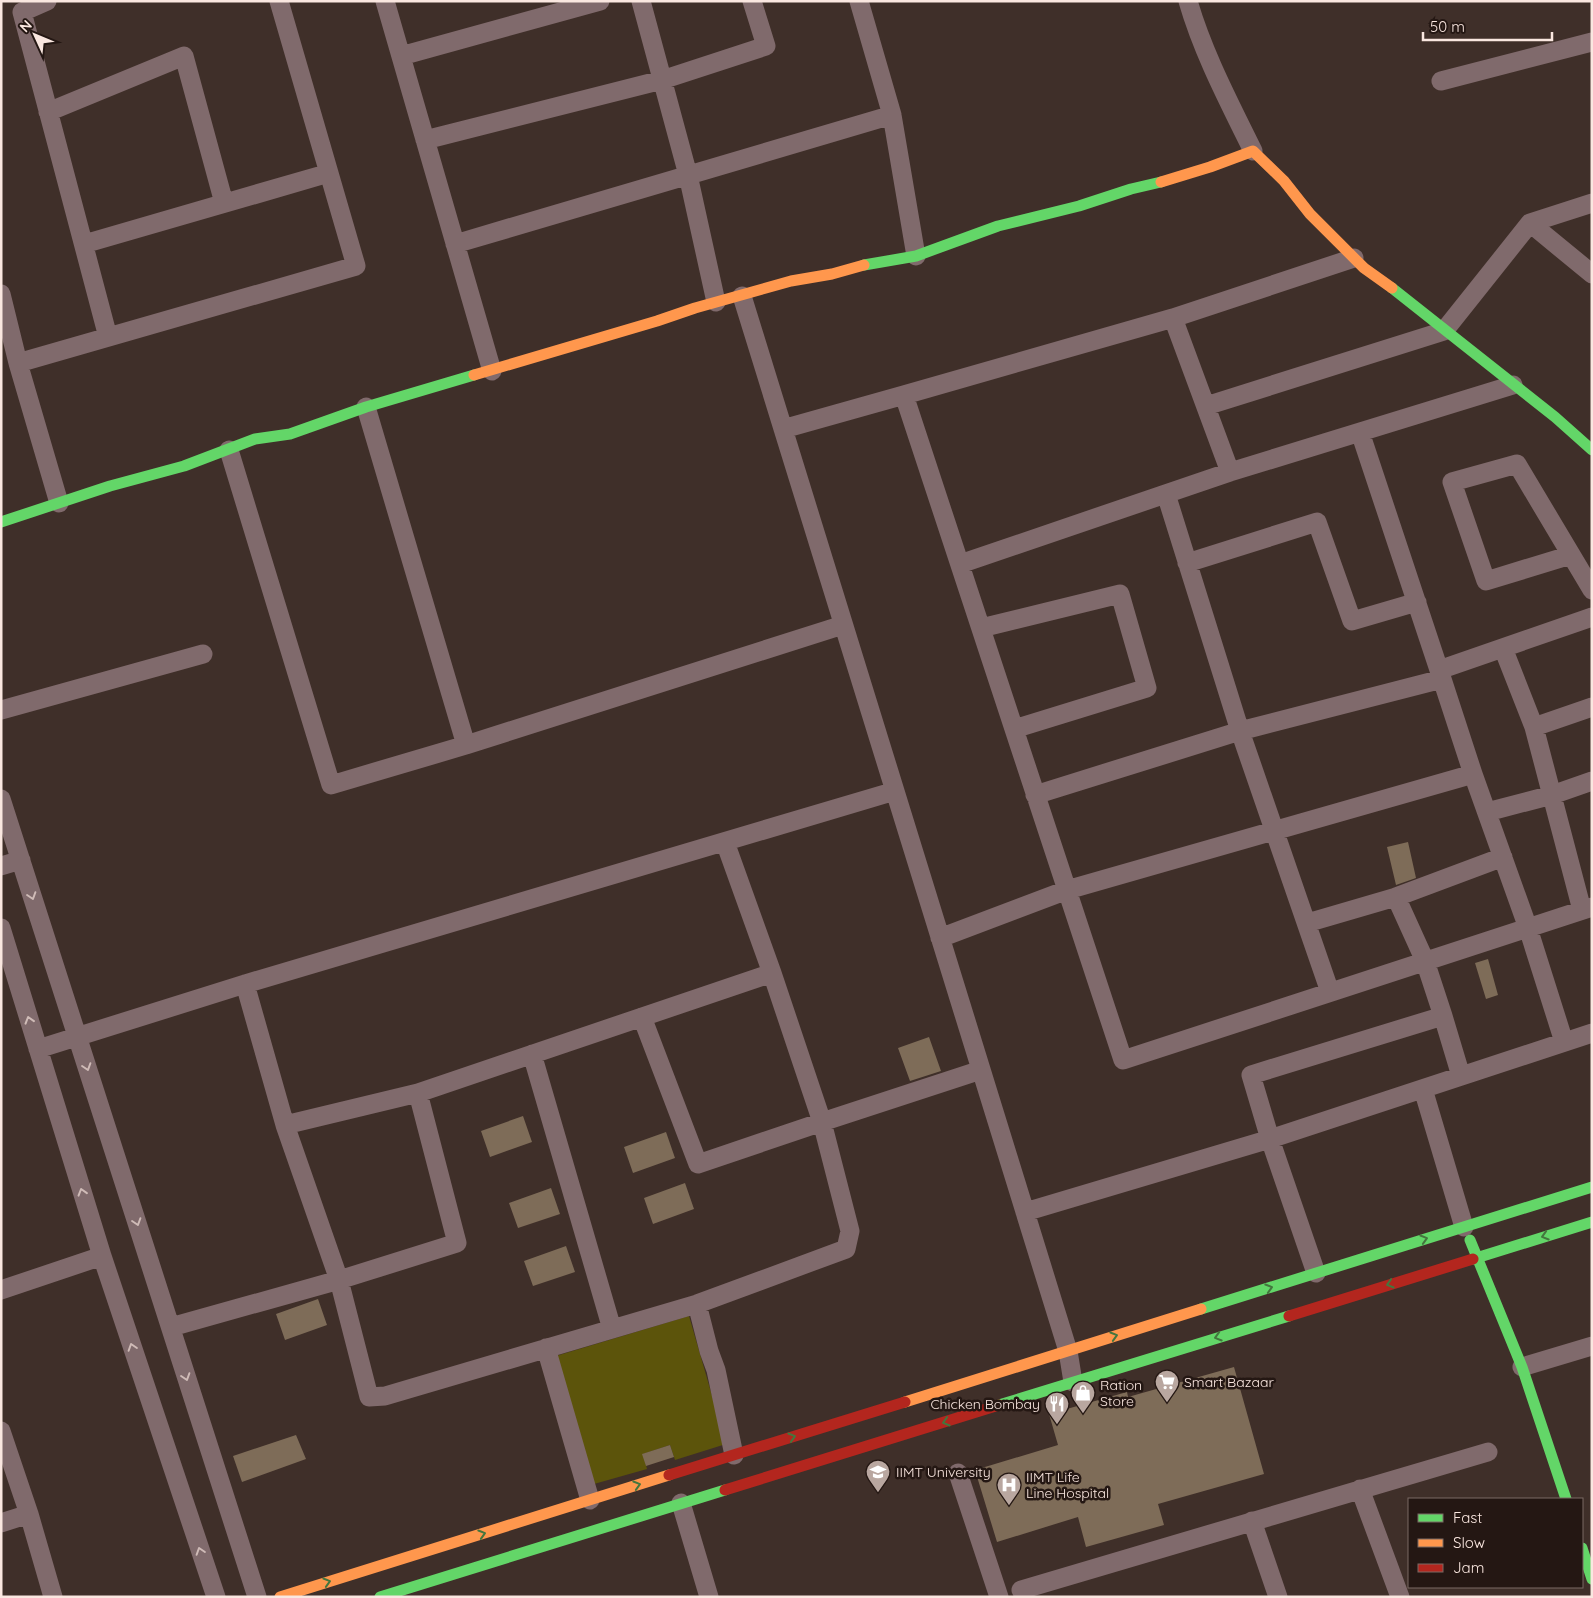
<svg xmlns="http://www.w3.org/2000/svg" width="1593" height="1598" font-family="Quicksand,sans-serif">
  <rect width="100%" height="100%" fill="#3f2f29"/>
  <!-- green -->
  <path fill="#5c540b" d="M689,1316L726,1444L675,1460L670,1445L643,1454L647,1469L594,1484L556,1356Z"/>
  <!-- building -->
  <path fill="#7e6c58" d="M1408,842L1416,878L1396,885L1387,847Z
    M1488,959L1498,995L1486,999L1475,963Z
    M929,1037L941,1071L910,1081L898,1048Z
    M523,1116L532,1142L490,1157L481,1131Z
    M666,1132L675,1158L633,1173L624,1147Z
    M685,1183L694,1209L653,1224L644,1198Z
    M551,1188L560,1214L518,1228L509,1203Z
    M566,1246L575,1272L533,1286L524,1261Z
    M318,1299L327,1325L285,1340L276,1314Z
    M1234,1367L1264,1474L1158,1504L1164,1525L1086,1547L1078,1517L997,1542L975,1470L1058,1445L1049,1414L1127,1392L1128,1397Z
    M296,1435L306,1459L242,1482L233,1456Z
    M670,1445L674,1457L646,1466L642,1454Z"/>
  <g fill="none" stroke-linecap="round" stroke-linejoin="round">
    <!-- street -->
    <path stroke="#806a6c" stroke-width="19" d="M47,1L22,12L108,337
      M385,1L492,371
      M641,1L688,175L716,302
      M1188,1C1203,53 1229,102 1253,151
      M401,56L600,1
      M1441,81L1592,42
      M48,112L184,56L224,203
      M892,115L916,256
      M425,140L662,80L766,46L752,1
      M1530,223L1592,274
      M84,244L329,173
      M455,244L892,115L859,1
      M1,294L18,363L356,266L279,1
      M742,296L1068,1351L1073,1382
      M1173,318L1354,258
      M18,363L59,503
      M904,395L1173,318L1230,472L1513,385
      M1206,406L1444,331L1530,223L1592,203
      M366,407L466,745L843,625
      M783,429L904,395L1123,1060L1592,907
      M229,450L331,785L466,745
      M1571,555L1486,581L1452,482L1517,464L1592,590
      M1187,563L1317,522L1352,621L1417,602
      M960,564L1230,472
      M981,628L1120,594L1147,688L1014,729
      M1503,648L1534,727L1592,707
      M1439,670L1592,617
      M1,710L203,654
      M1534,727L1582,910
      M1473,774L1528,928L1564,1042
      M1035,795L1240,731L1166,494
      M1,799L257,1597
      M1487,812L1552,795L1592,781
      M1,866L21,860
      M1307,923L1396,897
      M1,928L102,1256L216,1597
      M940,938L1067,890L1473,774L1442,679
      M245,984L285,1125L418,1093L457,1243L339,1280L369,1397L385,1396L697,1304L846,1249L850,1231L822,1122L981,1070
      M1330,992L1240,731L1442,679L1360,432
      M1443,1016L1425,961L1396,897L1503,857
      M642,1017L698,1164L822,1122L772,973
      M38,1049L245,984L895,791
      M532,1054L612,1329
      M1461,1076L1443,1016L1251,1075L1270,1139L1592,1033
      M1423,1089L1464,1227
      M418,1093L772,973L725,842
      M1025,1212L1270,1139L1316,1273
      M1,1290L102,1256
      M697,1304L709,1351L716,1370L734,1455
      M171,1327L339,1280L285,1125
      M546,1348L590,1500
      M1522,1367L1592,1346
      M1,1431L29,1514
      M958,1473L999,1597
      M1360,1489L1400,1597
      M681,1503L709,1597
      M1252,1521L1278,1597
      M1,1523L29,1514L53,1597
      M1021,1590L1488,1452"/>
    <!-- fast -->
    <path stroke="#63d668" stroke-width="11" d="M864,265L916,256L998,226L1079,206L1131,189L1161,182
      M1392,288L1555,417L1592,450
      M1,522L110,486L184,466L255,439L290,434L366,407L474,375
      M1470,1240L1522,1367L1566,1499
      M1473,1259L1592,1222
      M1201,1309L1592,1187
      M999,1405L1289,1316
      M1582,1548L1592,1579
      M380,1597L725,1490"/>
    <!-- slow -->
    <path stroke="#ff974d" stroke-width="11" d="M1161,182L1210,167L1253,151L1284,181L1310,214L1364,268L1392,288
      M474,375L657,321L695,308L791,281L832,274L864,265
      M905,1402L1201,1309
      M280,1597L669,1475"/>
    <!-- jam -->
    <path stroke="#b3261e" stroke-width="11" d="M1289,1316L1473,1259
      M669,1475L905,1402
      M725,1490L999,1405"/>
  </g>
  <!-- one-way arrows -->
  <defs><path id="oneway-chevron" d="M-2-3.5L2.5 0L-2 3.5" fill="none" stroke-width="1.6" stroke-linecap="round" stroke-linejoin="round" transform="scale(1.25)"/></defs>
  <g stroke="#cfbbb7">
    <use href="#oneway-chevron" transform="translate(32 896) rotate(72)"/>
    <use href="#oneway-chevron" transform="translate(29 1020) rotate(-107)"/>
    <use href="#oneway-chevron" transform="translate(87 1067) rotate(72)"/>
    <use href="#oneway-chevron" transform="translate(82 1192) rotate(-107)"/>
    <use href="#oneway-chevron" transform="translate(137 1222) rotate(72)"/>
    <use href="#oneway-chevron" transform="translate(132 1347) rotate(-108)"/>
    <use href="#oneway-chevron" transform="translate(186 1377) rotate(72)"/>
    <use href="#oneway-chevron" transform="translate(200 1551) rotate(-108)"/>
  </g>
  <g stroke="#44763e">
    <use href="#oneway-chevron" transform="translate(1545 1236) rotate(163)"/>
    <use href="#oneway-chevron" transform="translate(1424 1239) rotate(-17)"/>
    <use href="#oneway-chevron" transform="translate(1390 1284) rotate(163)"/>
    <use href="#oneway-chevron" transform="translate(1269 1288) rotate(-17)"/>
    <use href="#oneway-chevron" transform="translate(1114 1336) rotate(-17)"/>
    <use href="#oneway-chevron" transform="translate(1218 1337) rotate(163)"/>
    <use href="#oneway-chevron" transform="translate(946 1422) rotate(163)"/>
    <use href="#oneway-chevron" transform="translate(792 1437) rotate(-17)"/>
    <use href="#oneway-chevron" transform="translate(637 1485) rotate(-17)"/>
    <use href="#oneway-chevron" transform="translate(482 1534) rotate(-17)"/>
    <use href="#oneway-chevron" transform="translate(327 1582) rotate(-17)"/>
  </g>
  <!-- icons -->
  <defs>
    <symbol id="supermarket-pin" viewBox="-11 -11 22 30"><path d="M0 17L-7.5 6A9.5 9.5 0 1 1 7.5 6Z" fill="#b9a7a0" stroke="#241713"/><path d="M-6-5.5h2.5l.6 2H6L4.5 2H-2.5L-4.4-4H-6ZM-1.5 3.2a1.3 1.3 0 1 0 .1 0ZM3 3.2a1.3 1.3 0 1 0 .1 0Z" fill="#fff"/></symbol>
    <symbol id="shop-pin" viewBox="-11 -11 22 30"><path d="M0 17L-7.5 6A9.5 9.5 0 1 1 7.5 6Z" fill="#b9a7a0" stroke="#241713"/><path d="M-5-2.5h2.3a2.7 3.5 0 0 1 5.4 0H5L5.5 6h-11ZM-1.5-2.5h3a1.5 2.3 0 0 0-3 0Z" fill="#fff"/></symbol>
    <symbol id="restaurant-pin" viewBox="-11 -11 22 30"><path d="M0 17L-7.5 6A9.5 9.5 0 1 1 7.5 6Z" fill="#b9a7a0" stroke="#241713"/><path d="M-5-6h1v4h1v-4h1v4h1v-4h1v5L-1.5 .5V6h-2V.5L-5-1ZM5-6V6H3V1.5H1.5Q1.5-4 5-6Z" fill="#fff"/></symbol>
    <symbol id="university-pin" viewBox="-11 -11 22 30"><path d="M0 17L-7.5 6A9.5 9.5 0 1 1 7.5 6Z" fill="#b9a7a0" stroke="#241713"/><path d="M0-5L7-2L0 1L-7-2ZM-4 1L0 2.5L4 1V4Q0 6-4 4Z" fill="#fff"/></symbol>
    <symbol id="hospital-pin" viewBox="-11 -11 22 30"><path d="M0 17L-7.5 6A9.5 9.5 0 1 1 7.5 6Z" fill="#b9a7a0" stroke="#241713"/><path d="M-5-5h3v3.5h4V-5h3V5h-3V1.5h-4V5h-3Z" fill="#fff"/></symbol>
  </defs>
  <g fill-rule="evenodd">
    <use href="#supermarket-pin" x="1153" y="1368" width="28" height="38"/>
    <use href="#shop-pin" x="1069" y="1379" width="28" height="38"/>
    <use href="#restaurant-pin" x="1043" y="1390" width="28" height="38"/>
    <use href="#university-pin" x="864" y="1458" width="28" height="38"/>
    <use href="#hospital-pin" x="995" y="1471" width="28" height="38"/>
  </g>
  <g text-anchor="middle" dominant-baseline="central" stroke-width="5" stroke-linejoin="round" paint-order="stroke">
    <!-- poi labels -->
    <g font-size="14" fill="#fae7e0" stroke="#241713" text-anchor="start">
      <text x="1184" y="1382">Smart Bazaar</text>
      <text x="1100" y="1385">Ration<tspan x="1100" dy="16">Store</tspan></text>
      <text x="1040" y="1404" text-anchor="end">Chicken Bombay</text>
      <text x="896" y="1472">IIMT University</text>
      <text x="1026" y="1477">IIMT Life<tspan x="1026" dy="16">Line Hospital</tspan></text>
    </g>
  </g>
  <!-- border -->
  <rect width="1593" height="1598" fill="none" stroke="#fae7e0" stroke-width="5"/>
  <!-- legend -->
  <rect x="1408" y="1498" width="175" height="90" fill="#241713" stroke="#7a6a65"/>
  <rect x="1418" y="1514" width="25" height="8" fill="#63d668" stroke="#7a6a65"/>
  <text x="1453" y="1523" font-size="15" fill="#fae7e0">Fast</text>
  <rect x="1418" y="1539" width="25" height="8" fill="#ff974d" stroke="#7a6a65"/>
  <text x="1453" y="1548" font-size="15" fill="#fae7e0">Slow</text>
  <rect x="1418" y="1564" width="25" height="8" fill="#b3261e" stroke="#7a6a65"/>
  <text x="1453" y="1573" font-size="15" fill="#fae7e0">Jam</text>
  <!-- north arrow -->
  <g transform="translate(35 35) rotate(314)" stroke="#241713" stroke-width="4" paint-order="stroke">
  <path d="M0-4L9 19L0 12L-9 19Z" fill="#fae7e0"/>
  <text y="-8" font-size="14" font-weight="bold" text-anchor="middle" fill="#fae7e0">N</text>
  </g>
  <!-- scale -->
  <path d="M1423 32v8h129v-8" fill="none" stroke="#fae7e0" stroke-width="2.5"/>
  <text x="1430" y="32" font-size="15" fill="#fae7e0" stroke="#241713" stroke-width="4" paint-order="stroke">50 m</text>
</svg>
